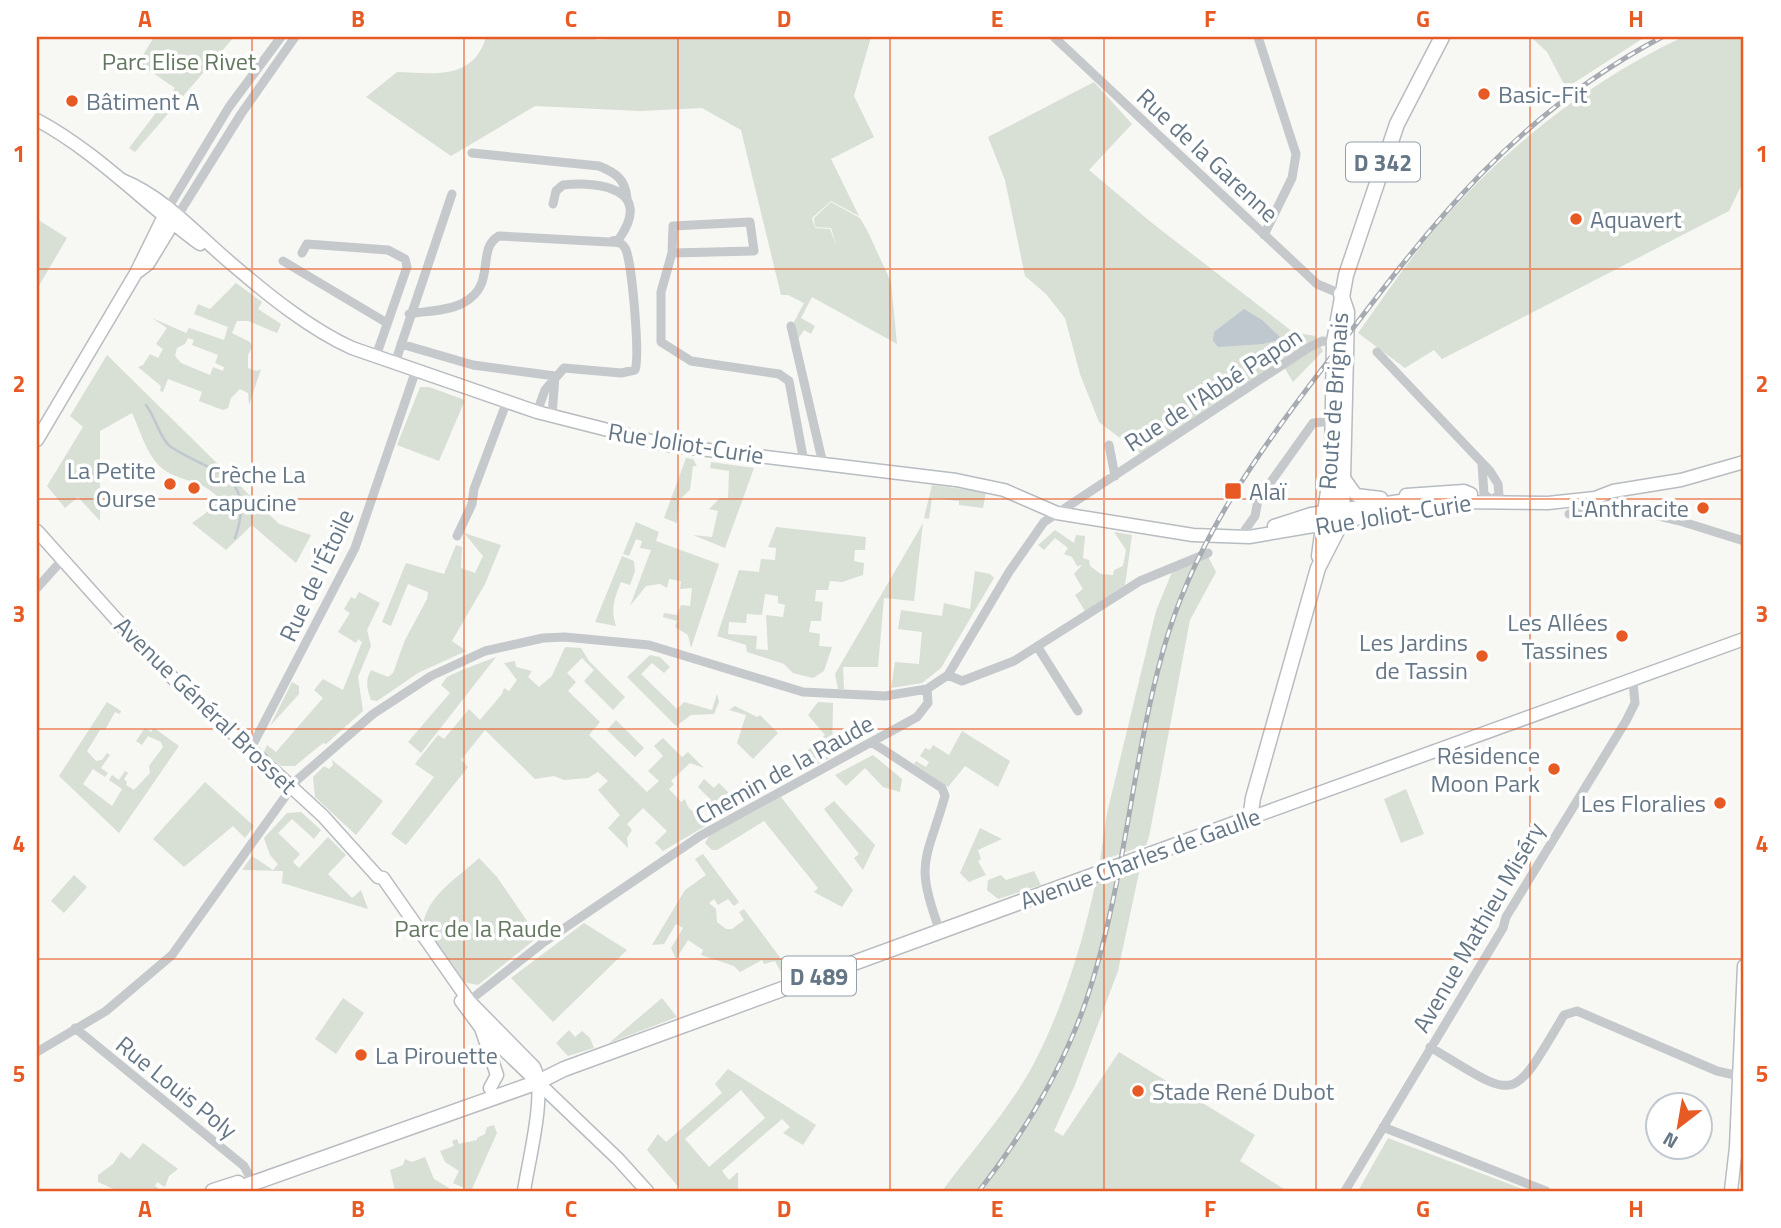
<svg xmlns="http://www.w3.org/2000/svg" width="1781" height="1228" font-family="'Titillium Web',sans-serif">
  <rect width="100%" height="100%" fill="#f7f7f4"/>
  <!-- green -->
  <path fill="#d8dfd5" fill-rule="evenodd" d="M154,37H234L135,152L129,148L175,88L138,63Z
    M486,37H596V40L653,37H871L854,96L874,137L831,159L859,216L831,201L812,218L815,228L830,229L837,247L831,228L815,227L814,218L831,202L860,218L868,232L891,282L897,344L812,297L801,318L815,326L811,334L804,330L798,339L794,322L804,303L788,295H781L741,130L702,108L640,111L535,106L451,156L366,97L397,72C434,73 473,81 486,37Z
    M1531,37H1645L1566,88L1547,52Z
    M1683,37H1744V180L1729,211L1442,359L1434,350L1405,368L1358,333C1379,304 1399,274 1421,246C1491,159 1582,84 1683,37Z
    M1094,82L1132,124L1089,170L1152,223L1293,332L1315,336L1323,351L1293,382L1281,362L1142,455L1099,422L1080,374L1065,318L1046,294L1025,276L1005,180L988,137Z
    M37,219L67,238L37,289Z
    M236,283L262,302L258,309L281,324L277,333L248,321H237L232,333L250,342L252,347L248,355V368L257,371L261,369L249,405L248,393L240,389L231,398L228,408L223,410L199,401L202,392L168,379L163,392L160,391L161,386L138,367L143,365L150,354L158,358L163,349L156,344L167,328L152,318L186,333L189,328L224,340L228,327L194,314L198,304L210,309ZM188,338L194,340L192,345L218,355L215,363L224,367L223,371L213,367L210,375L181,363L175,356L177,348L185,344Z
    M107,355L279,524L311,535L296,563L252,525L226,550L192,523L206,513L216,495C197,479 190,483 171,474C148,463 142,434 132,413L100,431V521L78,497L65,508L47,486L83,427L70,416Z
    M420,387H429L465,400L439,461L397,445Z
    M686,458L693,459L697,466H693L690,490L679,500L677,523L664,518Z
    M711,462L754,468L725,548L693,535L712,537L718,511L709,509L720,498H728L729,471L710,468Z
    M932,485L986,492L983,508L959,505V501L932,498L929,519L924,518Z
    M636,522L659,532L656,541L719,564L691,648L688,635L675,627L677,621L663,617L664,613L677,615L681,605L690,606L692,588L680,589L681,581L669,579L667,588L660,584L646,586L630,606L651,550L640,548L642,541L636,539L629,556L623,554Z
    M923,523L914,601L884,598L878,667H843L844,689H838L835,674Z
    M776,527L866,537L865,550H855L854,561L864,563L863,575L842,582L830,581L828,590H816L815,601L823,602L821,621H811L809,632L820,634L819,646L832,647L824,671L813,678L793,673L784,664L747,652L746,645L717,636L739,570L759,572L761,559L775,560L776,548L768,547ZM765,594L778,596V603L785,605L783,617L766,615L768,650L756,649L757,636L728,634L729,622L746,623L747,614L762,615Z
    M1055,530L1074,543L1076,535L1085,536L1083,558L1089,560L1090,566L1101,574L1113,575L1114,570L1123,566L1126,550L1114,532L1132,535L1125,585L1085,611L1075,595L1083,589L1074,574L1082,565L1077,566L1072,557L1064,554L1068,548L1055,538L1044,550L1038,545Z
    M464,533L501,545L485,584L452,641L466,651L418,673L377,701L371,700C367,690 365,680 371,670L388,677L393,673L405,640L427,599L428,592L408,584L391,626L382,622L406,563L444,574L456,545L462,547L461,568L475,573L483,556Z
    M622,556L634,561L635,571L630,585L621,582C615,598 610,608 616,626L595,622Z
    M1208,556L1216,572L1190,620L1149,837L1146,845L1100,861L1107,813L1156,611L1172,572Z
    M975,571L990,574L994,578L941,668L922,683L891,688L895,662L919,664L922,632L898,629L901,610L942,616L944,603L970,609Z
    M359,592L380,603L367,630L371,646L358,677L363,711L326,744L323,743L295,766H281L264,752L267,745L276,752L323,698L314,690L323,679L343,690L362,642L358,639L356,643L338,632L350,613L344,609L351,597L355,599Z
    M565,647L581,648L589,661L625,697L613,710L584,681L594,670L582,658L567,673L576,682L568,691L600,722L589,735L647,792L659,781L648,771L663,756L654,746L663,738L682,757L688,752L704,768L690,763L671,781L674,784L669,789L681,802L685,799L688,807L703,821L719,811L715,805L710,807L707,804L711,800L698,787L704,779L714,788L719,783L741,805L663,851L655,843L667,831L643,808L627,824L632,830L627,838L628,848L608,828L620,815L598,790L608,781L598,772L588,778L564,780L554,776L535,779L485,730L461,760L468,767L406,845L391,834L434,777L415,764L438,735L444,739L469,709L480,720L502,694L504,688L509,691L517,680L504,663L515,661L516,667L532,671L528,677L539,687L552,676Z
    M650,655L660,657L670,667L664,673L652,663L641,674L677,709L684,702L712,710L717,694L719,702L714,714L691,715L676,726L627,677Z
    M496,657L421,753L408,742L450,693L441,685L447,677L462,670Z
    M292,682L299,686V694L270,726Z
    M107,702L121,711L120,714L115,712L105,730H100L87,751L96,761L102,760L107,753L110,755L101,768L108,773L105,777L93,769L83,784L112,806L122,789L109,780L112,775L119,780L125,771L128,773L124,779L127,782L126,785L134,790L150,773L149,766L163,747L161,742L148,736L142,745L136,741L145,728L151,732L154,728L179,746L119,833L59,776Z
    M818,702L833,703L832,757L810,768L800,757L825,735L808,715Z
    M735,706L757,717L760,715L778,733L753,759L737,743L746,715L729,710Z
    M616,720L644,748L635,757L607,730Z
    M962,731L1010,761L998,787L965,766L948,787L914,764L916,761L926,767L929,762L920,756L925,748L930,750L933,745L949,755Z
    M873,755L902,779L900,792L883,787L865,768L846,786L835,775Z
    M332,760L383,801L356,835L315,797L313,777L324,766L329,769L333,765Z
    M205,782L254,826L245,838L233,826L184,867L153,839Z
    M1406,789L1424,834L1401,843L1384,799Z
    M781,797L853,890L842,907L814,892L818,888L764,821L717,850H712L705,843L709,836Z
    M834,801L875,845L863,870L854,858L859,854L824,809Z
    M301,812L321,830L314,839L292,819L278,833L300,854L293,862L299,868L328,837L346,855L328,874L352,898L361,890L368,909L282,883L283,871L242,870L252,856L273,870L278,864L270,855L264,838L287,813Z
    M980,828L1002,839L978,850L981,859L978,861L986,875L969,882L960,873Z
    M703,854L739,902L734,906L728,899L718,905L714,899L709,903L716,909L717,922L726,929H732L744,920L739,912L744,909L793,975L784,978L775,961L764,964L762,960L740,972L734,966L701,955L703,950L688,940L676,959L671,948L683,928L676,924L664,944L652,945L685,890L706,875L695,859Z
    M479,858L497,877L538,937L478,985L462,982L423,925C428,894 458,878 479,858Z
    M1140,868L1118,971L1075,1085L1054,1131L1063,1136L1119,1052L1255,1135L1240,1161L1287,1191H942C972,1151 1006,1113 1031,1069C1062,1011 1082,946 1096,881Z
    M1034,871L1041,885L998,899L987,890L988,880L1001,875L1006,880Z
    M74,875L87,887L64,913L51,901Z
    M584,923L627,950L553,1022L511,978Z
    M343,998L364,1013L336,1054L315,1039Z
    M662,998L677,1017L609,1043Z
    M569,1030L575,1037L582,1031L590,1038L594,1048L568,1056L556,1043Z
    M728,1069L816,1125L803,1145L783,1133L790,1127L782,1119L722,1171L729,1180L738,1172V1191H682L647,1150L658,1134L666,1142L722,1093L715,1084ZM741,1090L765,1118L709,1167L685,1139Z
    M494,1125L497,1133L471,1191L453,1183L459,1171L445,1162L440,1151L454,1146L452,1141L457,1139L459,1144L477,1140V1138L485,1134L487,1127Z
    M1388,1138L1401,1143L1528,1191H1358Z
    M143,1143L178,1169L169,1176L165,1187L157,1182L155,1186L162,1191H118L98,1182V1175L113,1164L121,1152L130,1159Z
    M425,1157L434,1179L449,1188L447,1191H395L390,1170L403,1165L405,1159L412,1162Z"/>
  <!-- water -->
  <path fill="#bfc8ce" d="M1244,309L1262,320L1282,339L1262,344L1218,347L1213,341L1214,332Z"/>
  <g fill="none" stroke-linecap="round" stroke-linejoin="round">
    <!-- stream -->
    <path stroke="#bfc8ce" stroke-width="2.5" d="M146,405C155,416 160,439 171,447C212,474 258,473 235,538"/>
    <defs>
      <path id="secondary" d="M37,120C97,152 145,204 200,244
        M122,180C166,198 197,235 233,265C268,295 310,329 352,348L537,412L667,445L956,480L1004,490L1057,513L1193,535L1249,537L1456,502L1548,503L1595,498L1613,491L1681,480L1744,462
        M136,273L148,264L176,218
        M37,440L136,273L168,208
        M1343,477L1356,495L1381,498
        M1406,495L1464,491L1471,494
        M1334,511L1335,476
        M1274,526L1311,514L1414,499
        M37,531L150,657L323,816L378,877L383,878L469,1001L534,1067C547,1091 528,1163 524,1191
        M1250,818L1744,639
        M461,1001L481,1028L618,1159L647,1191
        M481,1028L497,1075L490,1088
        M1731,1191L1736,1147L1744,966"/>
      <path id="primary" d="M1319,556L1332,462L1334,342L1346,275L1397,124L1442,37
        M213,1191L238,1183
        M231,1191L538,1082L564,1069L1250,818L1253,798L1318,568L1342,521L1347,312L1341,294"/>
    </defs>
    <!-- secondary casing -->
    <use href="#secondary" stroke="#b7bcc1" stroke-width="15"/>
    <!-- primary casing -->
    <use href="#primary" stroke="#b8bcc0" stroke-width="17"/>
    <!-- street -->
    <path stroke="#c5c9cc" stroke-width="9" d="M1054,37L1317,284L1341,294
      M1258,37L1296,154L1292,178L1264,235
      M472,153L599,166C616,173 625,179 627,198
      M168,208L229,107L281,37
      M178,215L241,114L295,37
      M302,253L307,244L388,250L405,259L407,267L376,356
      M672,253L754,251L750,222L673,226L672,253L661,292V342L691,361L779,374L789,381L804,462
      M283,261L387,323
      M409,314C426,311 448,311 463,303C498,285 475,249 499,236L609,242L619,239C654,189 600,181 563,185L556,191L553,204
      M791,326L823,464
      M401,344L473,365L555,376
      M1377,352L1490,471L1498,484L1499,495L1491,500L1484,494L1482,465
      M395,363L452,194
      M537,412L545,390L564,368L621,373L635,370C640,357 632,259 625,248C622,242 616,242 610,242
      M552,416L555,376
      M1109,445L1115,476
      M1613,491L1616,503L1620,507L1680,521L1744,541
      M1569,514L1614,509L1617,505
      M1245,530L1255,516L1258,500L1313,423L1332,421
      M457,536L472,504L474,489L507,401
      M37,588L63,559
      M1037,646L1078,711
      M948,675L962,681L1014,661L1140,581L1208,553
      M873,743L942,788L945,796C926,862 914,862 940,931
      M250,750L355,548L416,370
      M465,1004L544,942L700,836L917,717L928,703L927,689
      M75,1028L244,1166L253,1183
      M1430,1047C1518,1100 1510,1106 1564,1015L1577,1011L1717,1071L1739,1076
      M37,1052L106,1011L172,955L297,780L373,714L431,676L485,651L543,638L565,637L649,645L803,692L885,696L927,689L948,675L1009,572L1044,522L1308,348L1322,341L1334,342
      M1383,1127L1546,1191
      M1345,1191L1503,928L1506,917L1626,721L1635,703L1633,682"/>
    <!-- secondary -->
    <use href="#secondary" stroke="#fff" stroke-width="12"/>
    <!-- primary -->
    <use href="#primary" stroke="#fff" stroke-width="14"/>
    <defs>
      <path id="rail" d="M979,1191C1025,1132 1063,1069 1087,998C1125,885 1131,765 1163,651C1195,536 1264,445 1335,352C1433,222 1515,115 1662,37"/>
    </defs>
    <!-- rail casing -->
    <use href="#rail" stroke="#a5abb1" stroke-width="5"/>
    <!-- rail -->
    <use href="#rail" stroke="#fff" stroke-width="2.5" stroke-dasharray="8" stroke-linecap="butt"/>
  </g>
  <!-- grid -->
  <path fill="none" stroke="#e85a23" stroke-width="2" stroke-opacity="0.55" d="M252,37V1191M464,37V1191M678,37V1191M890,37V1191M1104,37V1191M1316,37V1191M1530,37V1191M37,269H1744M37,499H1744M37,729H1744M37,959H1744"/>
  <!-- markers -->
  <g fill="#e85a23" stroke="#fff" stroke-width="2.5">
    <circle cx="1484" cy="94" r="7"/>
    <circle cx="72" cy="101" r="7"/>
    <circle cx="1576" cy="219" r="7"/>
    <circle cx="170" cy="484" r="7"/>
    <circle cx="194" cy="488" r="7"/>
    <rect x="1224" y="482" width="18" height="18" rx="3.5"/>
    <circle cx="1703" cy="508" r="7"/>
    <circle cx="1622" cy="636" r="7"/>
    <circle cx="1482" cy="656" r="7"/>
    <circle cx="1554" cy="769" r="7"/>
    <circle cx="1720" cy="803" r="7"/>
    <circle cx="361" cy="1055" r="7"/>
    <circle cx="1138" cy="1091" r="7"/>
  </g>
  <g text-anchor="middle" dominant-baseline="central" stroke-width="7" stroke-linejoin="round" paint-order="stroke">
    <!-- shield labels -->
    <g fill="#fff" stroke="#939faa" stroke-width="2">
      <rect x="1346" y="142.5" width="74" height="39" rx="5"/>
      <rect x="782" y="956.5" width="74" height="39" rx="5"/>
    </g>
    <g font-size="23" font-weight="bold" fill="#657686">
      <text x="1383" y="162">D 342</text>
      <text x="819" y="976">D 489</text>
    </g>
    <!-- park labels -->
    <g font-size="24" fill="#647860" stroke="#fff">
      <text x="179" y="61">Parc Elise Rivet</text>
      <text x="478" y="928">Parc de la Raude</text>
    </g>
    <!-- poi labels -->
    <g font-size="24" fill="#657686" stroke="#fff" text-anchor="start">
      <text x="1498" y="94">Basic-Fit</text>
      <text x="86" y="101">Bâtiment A</text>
      <text x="1590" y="219">Aquavert</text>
      <text x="156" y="470" text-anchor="end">La Petite<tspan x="156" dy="28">Ourse</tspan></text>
      <text x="208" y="474">Crèche La<tspan x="208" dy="28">capucine</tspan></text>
      <text x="1249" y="491">Alaï</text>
      <text x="1689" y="508" text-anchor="end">L'Anthracite</text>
      <text x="1608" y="622" text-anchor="end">Les Allées<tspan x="1608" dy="28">Tassines</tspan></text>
      <text x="1468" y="642" text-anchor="end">Les Jardins<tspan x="1468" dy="28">de Tassin</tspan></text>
      <text x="1540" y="755" text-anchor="end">Résidence<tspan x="1540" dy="28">Moon Park</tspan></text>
      <text x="1706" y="803" text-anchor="end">Les Floralies</text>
      <text x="375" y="1055">La Pirouette</text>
      <text x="1152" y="1091">Stade René Dubot</text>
    </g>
    <!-- street labels -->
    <g font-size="24" fill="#657686" stroke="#fff">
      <text transform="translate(1208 155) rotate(43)">Rue de la Garenne</text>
      <text transform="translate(1213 389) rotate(-33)">Rue de l'Abbé Papon</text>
      <text transform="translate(1333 401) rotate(-86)">Route de Brignais</text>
      <text transform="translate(686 443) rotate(9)">Rue Joliot-Curie</text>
      <text transform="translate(1393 514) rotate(-9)">Rue Joliot-Curie</text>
      <text transform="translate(316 575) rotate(-65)">Rue de l'Étoile</text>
      <text transform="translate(206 705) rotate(44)">Avenue Général Brosset</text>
      <text transform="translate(784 769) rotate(-29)">Chemin de la Raude</text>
      <text transform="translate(1140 858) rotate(-20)">Avenue Charles de Gaulle</text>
      <text transform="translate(1478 927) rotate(-60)">Avenue Mathieu Miséry</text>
      <text transform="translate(177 1087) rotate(39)">Rue Louis Poly</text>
    </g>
  </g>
  <!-- border -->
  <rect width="1781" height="1228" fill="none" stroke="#ffffff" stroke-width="77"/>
  <!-- north arrow -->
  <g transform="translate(1679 1126) rotate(211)"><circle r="33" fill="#ffffff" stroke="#c1c8cf" stroke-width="2"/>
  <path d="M0-5L12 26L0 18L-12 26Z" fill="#e85a23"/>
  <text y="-10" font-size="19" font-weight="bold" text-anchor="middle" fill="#657686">N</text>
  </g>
  <rect x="38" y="38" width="1704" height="1152" fill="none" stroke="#e85a23" stroke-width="2.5"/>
  <g font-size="23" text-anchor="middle" font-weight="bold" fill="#e85a23">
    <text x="145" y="27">A</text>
    <text x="358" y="27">B</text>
    <text x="571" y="27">C</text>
    <text x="784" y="27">D</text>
    <text x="997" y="27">E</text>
    <text x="1210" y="27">F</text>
    <text x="1423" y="27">G</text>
    <text x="1636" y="27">H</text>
    <text x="19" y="162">1</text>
    <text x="1762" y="162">1</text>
    <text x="19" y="392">2</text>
    <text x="1762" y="392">2</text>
    <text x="19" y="622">3</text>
    <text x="1762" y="622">3</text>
    <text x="19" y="852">4</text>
    <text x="1762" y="852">4</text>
    <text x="19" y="1082">5</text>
    <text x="1762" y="1082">5</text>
    <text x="145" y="1217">A</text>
    <text x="358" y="1217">B</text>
    <text x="571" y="1217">C</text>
    <text x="784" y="1217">D</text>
    <text x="997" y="1217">E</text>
    <text x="1210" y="1217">F</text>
    <text x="1423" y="1217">G</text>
    <text x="1636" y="1217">H</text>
  </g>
</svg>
